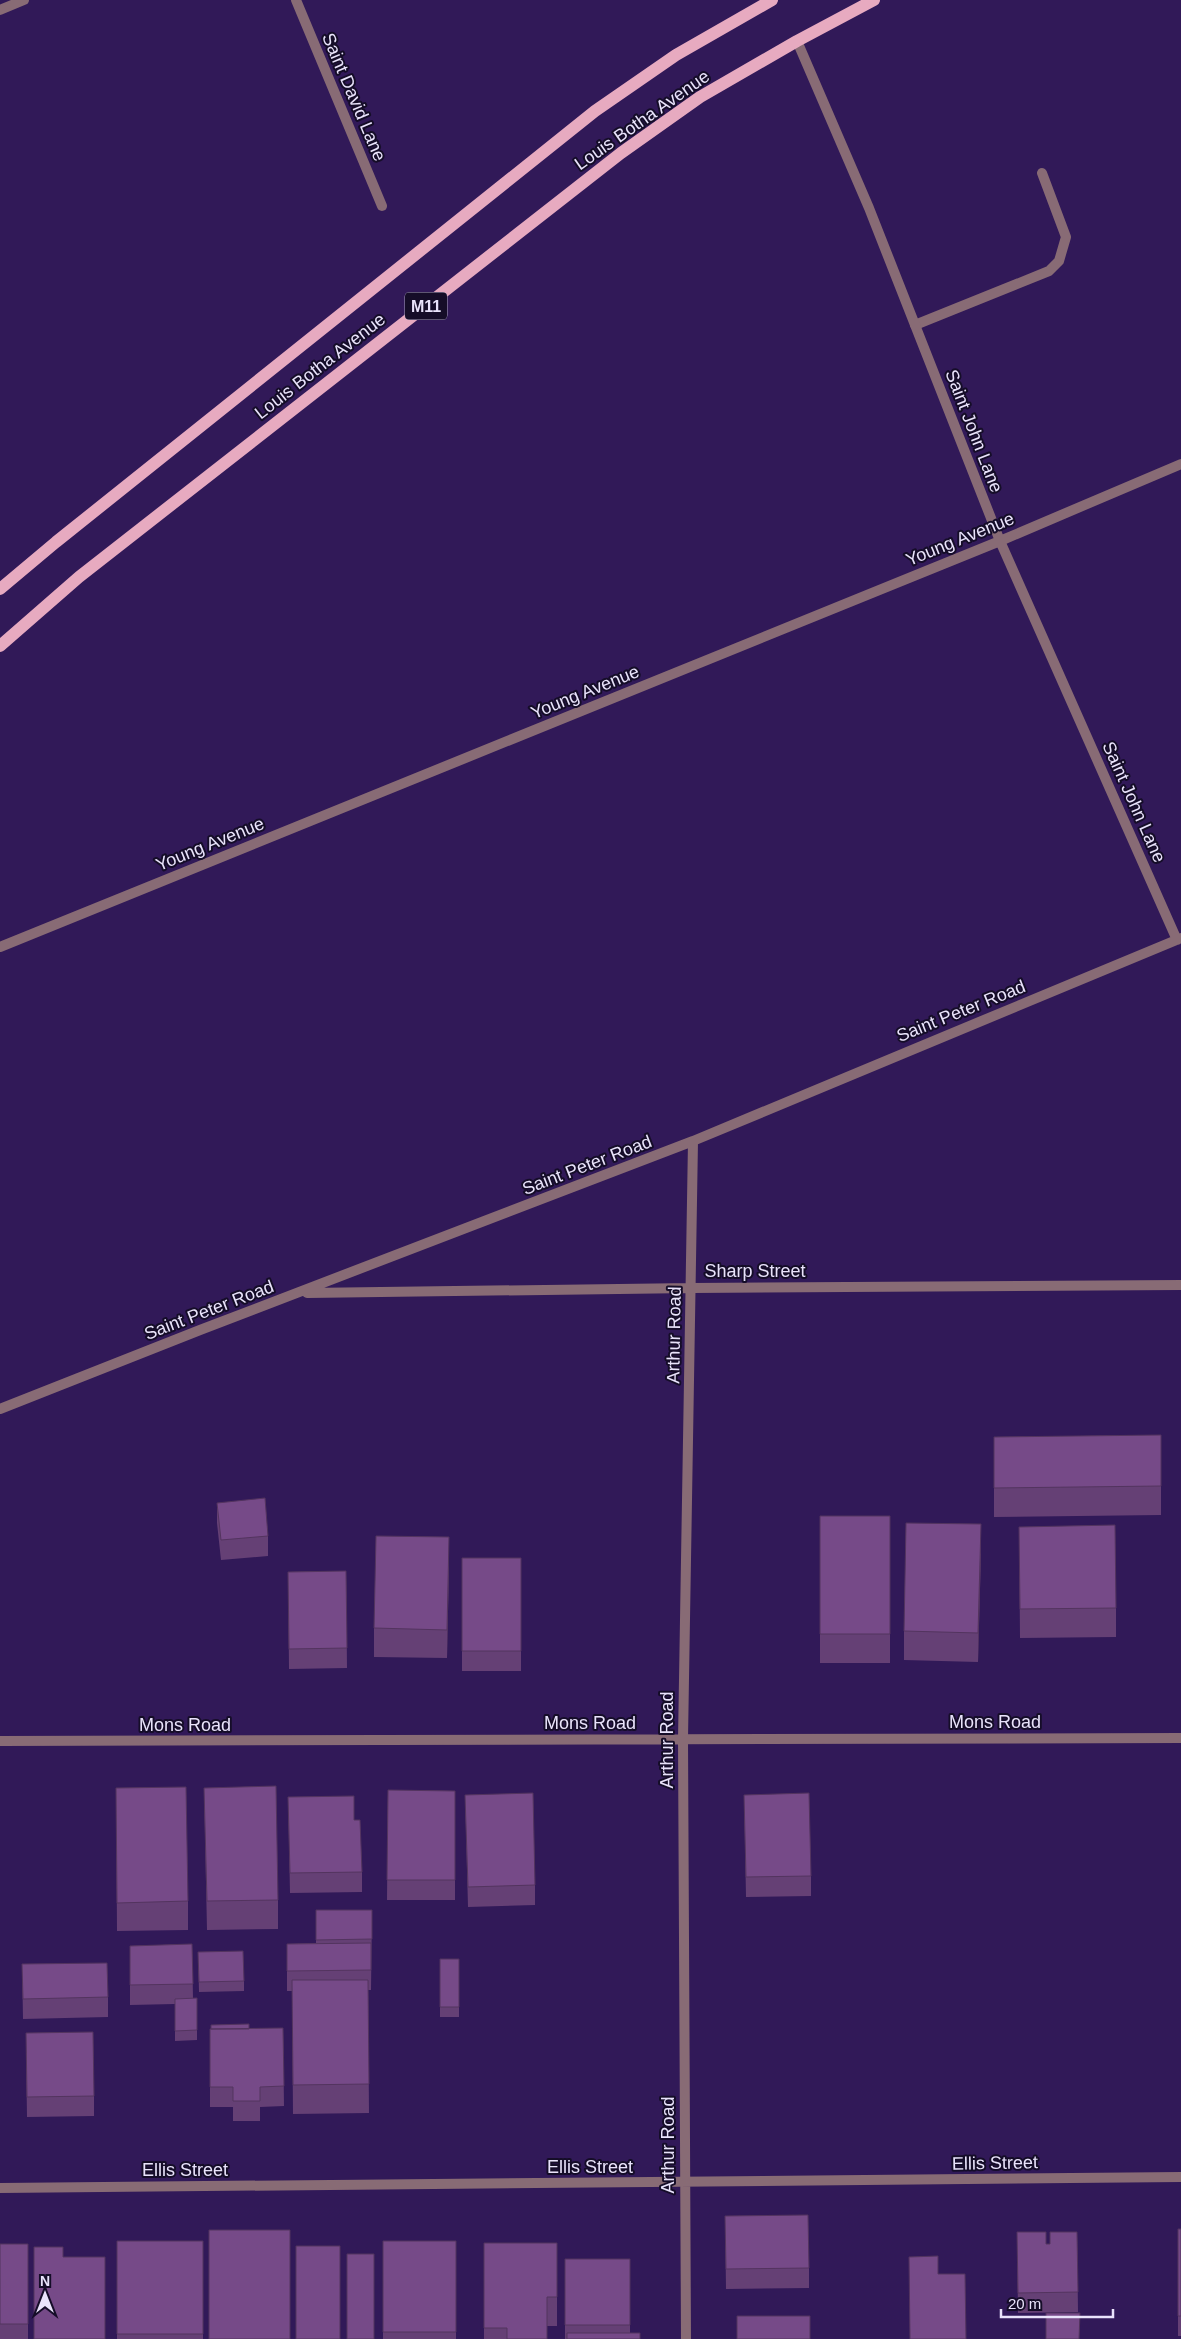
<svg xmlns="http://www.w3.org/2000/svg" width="1181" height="2339" font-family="Arial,sans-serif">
  <rect width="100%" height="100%" fill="#311958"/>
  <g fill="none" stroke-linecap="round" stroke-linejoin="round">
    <!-- service -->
    <path stroke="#886b75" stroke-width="10" d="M915,325L1049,271L1059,261L1066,237L1042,173"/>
    <!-- minor -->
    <path stroke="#886b75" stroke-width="10" d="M296,0L382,206
      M0,10L24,0
      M797,41L869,208L1000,541L1177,940
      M0,947L1000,541L1181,464
      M307,1293L692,1288L1181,1285
      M0,1409L200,1330L693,1141L1181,938
      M0,1741L1181,1738
      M0,2188L1181,2177
      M686,2339L683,1739L693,1141"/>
    <!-- primary -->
    <path stroke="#e7aac0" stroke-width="12" d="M0,589L56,542L595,111L676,55L772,0
      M0,646L79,577L621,153L700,97L797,41L874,0"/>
  </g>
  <!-- wall -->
  <path fill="#654075" d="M1161,1435V1515L994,1517V1437Z
    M217,1503L268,1536V1556L221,1560L217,1523Z
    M820,1516H890V1663H820Z
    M1019,1527L1116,1608V1637L1020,1638Z
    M981,1553L978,1662L904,1660V1631Z
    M462,1558H521V1671H462Z
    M449,1566L447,1658L374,1657V1628Z
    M346,1571L347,1668L289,1669L288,1572Z
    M116,1788L188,1901V1930L117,1931Z
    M204,1788L278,1900V1929L207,1930Z
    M388,1790L455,1791V1900H387Z
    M465,1795L535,1885V1905L468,1907Z
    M744,1795L811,1876V1896L746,1897Z
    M288,1797L354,1820L362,1872V1892L290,1893Z
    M316,1910H372L371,1990H368L369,2113L293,2114L292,1991H287V1944L316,1943Z
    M192,1944L193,1999L197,1998V2040L175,2041V2004L130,2005V1946Z
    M198,1952L244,1981V1991L199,1992Z
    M440,1959H459V2017H440Z
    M22,1964L108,1997V2017L23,2019Z
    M283,2028L284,2106L260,2107V2121H233V2107H210V2029Z
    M26,2053L94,2096V2116L27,2117Z
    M725,2216L809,2268V2288L726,2289Z
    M1178,2229H1181V2336H1178Z
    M1017,2232L1046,2244H1050L1077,2232L1078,2312L1018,2313Z
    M117,2241H203V2339H117Z
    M383,2241H456V2339H383Z
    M484,2243H557V2326H547V2339H484Z
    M0,2244H28V2339H0Z
    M565,2259H630V2333L640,2339H565Z"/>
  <!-- shaded-wall -->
  <path fill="#53345f" d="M981,1524V1553L978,1662V1633Z
    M449,1537V1566L447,1658V1630Z"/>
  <!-- building -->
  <path fill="#764a88" stroke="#53345f" d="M1161,1435V1486L994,1488V1437Z
    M265,1498L268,1536L221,1540L217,1503Z
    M820,1516H890V1634H820Z
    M906,1523L981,1524L978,1633L904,1631Z
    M1115,1525L1116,1608L1020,1609L1019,1527Z
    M376,1536L449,1537L447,1630L374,1628Z
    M462,1558H521V1651H462Z
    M346,1571L347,1648L289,1649L288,1572Z
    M276,1786L278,1900L207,1901L204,1788Z
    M186,1787L188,1901L117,1903L116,1788Z
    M388,1790L455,1791V1880H387Z
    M533,1793L535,1885L468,1887L465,1795Z
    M809,1793L811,1876L746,1877L744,1795Z
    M354,1796V1820H360L362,1872L290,1873L288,1797Z
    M316,1910H372V1939L316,1940Z
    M371,1943V1970L287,1971V1944Z
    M192,1944L193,1984L130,1985V1946Z
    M243,1951L244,1981L199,1982L198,1952Z
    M440,1959H459V2007H440Z
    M107,1963L108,1997L23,1999L22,1964Z
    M292,1980H368L369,2084L293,2085Z
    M197,1998V2030L175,2031V1999Z
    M249,2024V2029H211V2025Z
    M283,2028L284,2086L260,2087V2101H233V2087H210V2029Z
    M93,2032L94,2096L27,2097L26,2033Z
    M808,2215L809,2268L726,2269L725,2216Z
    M1178,2229H1181V2316H1178Z
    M209,2230H290V2339H209Z
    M1017,2232H1046V2244H1050V2232H1077L1078,2292L1018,2293Z
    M117,2241H203V2334H117Z
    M383,2241H456V2332H383Z
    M484,2243H557V2297H547V2339H507V2328H484Z
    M0,2244H28V2324H0Z
    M296,2246H340V2339H296Z
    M34,2247H63V2257H105V2339H34Z
    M347,2254H374V2339H347Z
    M938,2256V2274H965L966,2339H910L909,2257Z
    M565,2259H630V2325H565Z
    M1046,2313H1080L1079,2339H1046Z
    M737,2316H810V2339H737Z
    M567,2333H640V2339H567Z"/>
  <g text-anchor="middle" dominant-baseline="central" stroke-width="4" stroke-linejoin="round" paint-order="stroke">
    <!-- shield labels -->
    <rect fill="#150d28" stroke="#a9a3bc" stroke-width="1" x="405" y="292.5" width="42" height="27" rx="4"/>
    <g font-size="16" font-weight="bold" fill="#e9e3fb">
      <text x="426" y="306">M11</text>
    </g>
    <!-- street labels -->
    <g font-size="18" fill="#e9e3fb" stroke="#150d28">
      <text transform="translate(354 97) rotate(67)">Saint David Lane</text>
      <text transform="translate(642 120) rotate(-35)">Louis Botha Avenue</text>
      <text transform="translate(320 366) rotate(-38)">Louis Botha Avenue</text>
      <text transform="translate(974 431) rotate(69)">Saint John Lane</text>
      <text transform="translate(960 539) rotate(-22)">Young Avenue</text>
      <text transform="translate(585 692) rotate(-22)">Young Avenue</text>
      <text transform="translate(1134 802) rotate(66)">Saint John Lane</text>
      <text transform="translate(210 844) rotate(-22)">Young Avenue</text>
      <text transform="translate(961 1011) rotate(-22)">Saint Peter Road</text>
      <text transform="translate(587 1165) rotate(-21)">Saint Peter Road</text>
      <text x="755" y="1271">Sharp Street</text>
      <text transform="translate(209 1310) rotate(-21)">Saint Peter Road</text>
      <text transform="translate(674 1335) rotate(-89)">Arthur Road</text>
      <text x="995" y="1722">Mons Road</text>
      <text x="590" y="1723">Mons Road</text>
      <text x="185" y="1725">Mons Road</text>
      <text transform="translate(667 1740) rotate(-90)">Arthur Road</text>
      <text transform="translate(668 2145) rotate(-90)">Arthur Road</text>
      <text transform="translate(995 2163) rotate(-1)">Ellis Street</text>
      <text x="590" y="2167">Ellis Street</text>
      <text x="185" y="2170">Ellis Street</text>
    </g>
  </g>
  <!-- north arrow -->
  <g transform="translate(45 2294)" stroke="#150d28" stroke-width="4" paint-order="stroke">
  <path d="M0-4L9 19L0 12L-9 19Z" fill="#e9e3fb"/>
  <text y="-8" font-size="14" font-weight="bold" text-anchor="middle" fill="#e9e3fb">N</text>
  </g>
  <!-- scale -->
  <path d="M1001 2309v8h112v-8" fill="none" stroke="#e9e3fb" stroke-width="2.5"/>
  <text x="1008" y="2309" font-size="15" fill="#e9e3fb" stroke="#150d28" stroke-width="4" paint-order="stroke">20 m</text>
</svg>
